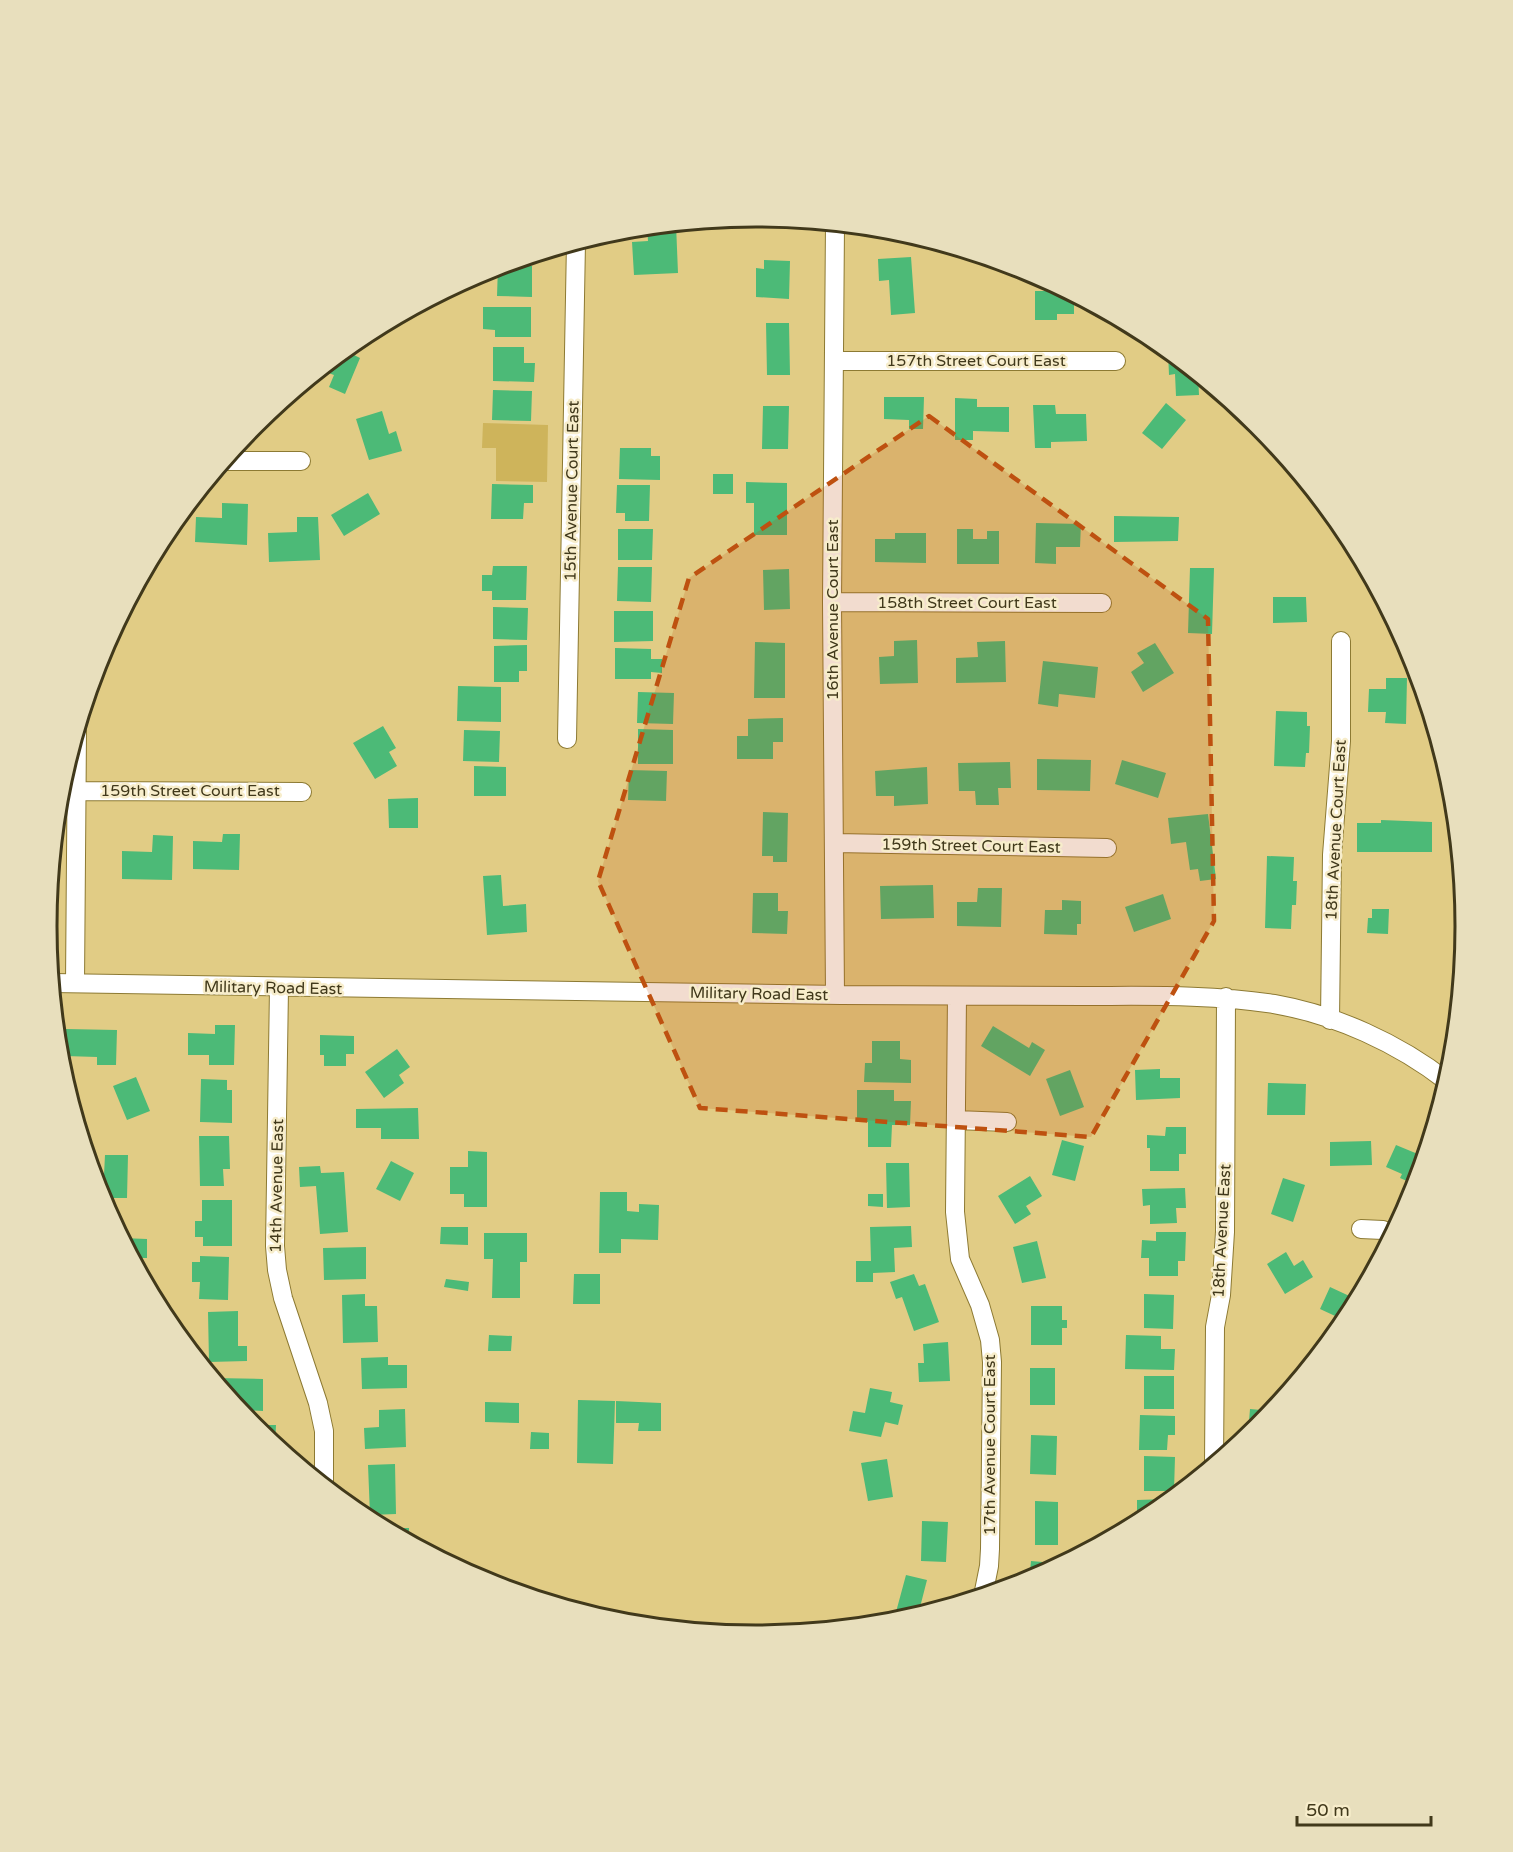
<svg xmlns="http://www.w3.org/2000/svg" width="1513" height="1852" font-family="'Varela Round',sans-serif">
  <rect width="100%" height="100%" fill="#e1cc85"/>
  <!-- green -->
  <path fill="#ceb45b" d="M483,423L548,425L547,482L496,481V448H482Z"/>
  <!-- building -->
  <path fill="#4cba77" d="M676,224L678,273L634,275L632,242L648,241L647,227Z
    M911,257L915,313L891,315L889,280L879,281L878,259Z
    M764,260L790,261L789,299L756,297V268L764,269Z
    M498,266H532V297L497,296Z
    M1062,288L1074,295V314H1057V320H1035V291H1062Z
    M483,307H531V337H495V330L483,329Z
    M766,323H789L790,375H767Z
    M351,345L348,352L360,358L345,394L329,387L334,375L320,370Z
    M493,347H524V363H535L534,382L493,381Z
    M1168,352H1171L1198,374L1199,395L1176,396L1175,374L1169,375Z
    M493,390L532,391L531,421L492,420Z
    M884,397H924L923,429H909V420L884,419Z
    M955,398L977,399V407H1009V432L973,431V440H955Z
    M1166,403L1186,420L1162,449L1142,433Z
    M1033,405H1055L1056,414H1086L1087,441L1051,442V448H1035Z
    M763,406H789L788,449H762Z
    M382,411L389,434L396,431L402,451L369,460L356,419Z
    M620,448H651V456H660V480L619,479Z
    M713,474H733V494H713Z
    M746,482L787,483V535H754V503H746Z
    M492,484L533,485V503H524L523,519H491Z
    M617,485H650L649,521H625V513H616Z
    M368,493L380,514L344,536L331,515Z
    M222,503L248,504L247,545L195,542L196,517L222,518Z
    M1114,516L1179,517L1178,541L1114,542Z
    M297,517H318L320,560L269,562L268,533L297,532Z
    M1036,523L1081,524L1080,547H1056V564L1035,563Z
    M618,529H653L652,560H618Z
    M957,529H973V539H987V531H999V564H957Z
    M895,533H926V563L875,562V539H895Z
    M493,566H527L526,600H492V591H482V575H492Z
    M618,567H652L651,602L617,601Z
    M1190,568H1214L1212,634L1188,633Z
    M789,569L790,609L764,610L763,570Z
    M1273,597H1306L1307,622L1273,623Z
    M493,607L528,608L527,640L493,639Z
    M614,611H653V641L614,642Z
    M917,640L918,683L880,684L879,657L894,656V641Z
    M1005,641L1006,682L956,683V658L978,657L977,642Z
    M755,642L785,643V698H754Z
    M1155,643L1174,673L1143,692L1131,672L1144,663L1137,653Z
    M527,645V671H519V682H494V646Z
    M615,648L651,649V659H662V673L651,672V679H615Z
    M1043,661L1098,667L1095,698L1059,694L1058,707L1038,704Z
    M1386,678H1407L1406,724L1385,723L1386,712H1368L1369,689H1386Z
    M458,686L501,687V722L457,721Z
    M638,692L674,693L673,724L637,723Z
    M1276,711L1307,712V726H1310L1309,753H1306L1305,767L1274,766Z
    M783,718V742H773V759H737V736H748V719Z
    M383,726L396,748L389,752L397,766L375,779L353,743Z
    M638,729L673,730V764H638Z
    M464,730L500,731L499,762L463,761Z
    M1037,759L1091,760L1090,791L1037,790Z
    M1122,760L1166,773L1158,798L1115,784Z
    M1010,762L1011,788H998L999,805H976L975,791H959L958,763Z
    M474,766L506,767V796H474Z
    M927,767L928,804L894,806V796H876L875,771Z
    M629,770L667,771L666,801L628,800Z
    M418,798V828H389L388,799Z
    M763,812L788,813L787,862H773V856H762Z
    M1208,814L1216,879L1200,881L1198,869L1190,870L1186,842L1171,844L1168,818Z
    M1381,820L1432,822V852H1357V823H1381Z
    M223,834H240L239,870L193,869V841L222,842Z
    M153,835L173,836L172,880L122,879V851L152,852Z
    M1267,856L1294,857L1293,881H1297L1296,905H1292L1291,929L1265,928Z
    M501,875L503,906L526,904L527,932L487,935L483,876Z
    M933,885L934,918L881,919L880,886Z
    M978,888H1002L1001,927L957,926V902H977Z
    M753,893H778V911H788L787,934L752,933Z
    M1163,894L1171,919L1134,932L1125,907Z
    M1062,900L1081,901V924H1077V935L1044,934L1045,910H1062Z
    M1372,909H1389L1388,934L1367,933L1368,918H1372Z
    M215,1025H235L234,1065H209V1055H188V1033L215,1034Z
    M993,1026L1029,1048L1032,1042L1045,1050L1030,1076L981,1046Z
    M66,1029L117,1030L116,1065H97V1057L65,1056Z
    M320,1035L354,1036V1054H346V1066H324V1055H320Z
    M872,1041H900V1059L911,1060V1083L864,1082L865,1063H872Z
    M397,1049L410,1067L399,1075L404,1083L384,1098L365,1072Z
    M1160,1069V1078H1180V1098L1136,1100L1135,1070Z
    M1070,1070L1084,1107L1060,1116L1046,1079Z
    M136,1077L150,1111L127,1120L113,1086Z
    M201,1079L227,1080V1090H232V1123L200,1122Z
    M1268,1083L1306,1084L1305,1115H1267Z
    M857,1090H894V1101H911L910,1125H892L891,1147H868V1122H857Z
    M418,1108L419,1139H381V1128H356V1109Z
    M1166,1127H1186V1154H1179V1171H1150V1148H1147V1135L1165,1136Z
    M199,1136H229L230,1169H223L224,1186H200Z
    M1062,1140L1084,1146L1075,1181L1052,1175Z
    M1371,1141L1372,1165L1330,1166V1142Z
    M1396,1145L1425,1157L1414,1184L1400,1178L1402,1174L1386,1167Z
    M468,1151L487,1152V1207H464V1194H450V1167H468Z
    M105,1155H128L127,1198H104V1189H98V1175H104Z
    M391,1161L414,1173L400,1201L376,1189Z
    M886,1163H909L910,1207L887,1208Z
    M320,1166L321,1173L344,1172L348,1232L320,1234L316,1186L300,1187L299,1167Z
    M1030,1176L1042,1196L1026,1206L1031,1214L1015,1224L998,1196Z
    M1283,1178L1305,1185L1293,1222L1271,1214Z
    M1185,1188L1186,1208H1176L1177,1223L1150,1224V1205L1143,1206L1142,1189Z
    M600,1192H627V1211L639,1212V1204L659,1205L658,1240L621,1239V1253H599Z
    M868,1194H883V1207L868,1206Z
    M202,1200H232V1246H203V1237H195V1221H202Z
    M911,1226L912,1247L894,1248L895,1272L873,1273V1282H856V1261H871L870,1227Z
    M441,1227H468V1245L440,1244Z
    M1156,1232H1186L1185,1261H1178V1276H1149V1258H1141L1142,1240L1156,1241Z
    M484,1233H527V1262H520V1298H492L493,1259H484Z
    M122,1238L147,1239V1258H140L139,1270Z
    M1037,1241L1046,1278L1022,1283L1013,1247Z
    M366,1247V1279L324,1280L323,1248Z
    M1286,1252L1294,1266L1303,1260L1313,1277L1285,1294L1267,1264Z
    M200,1256L229,1257L228,1300L199,1299L200,1282H192V1262H200Z
    M574,1274H600V1304H573Z
    M914,1274L919,1286L925,1284L939,1322L914,1331L902,1297L896,1299L890,1282Z
    M446,1279L469,1282L468,1291L444,1287Z
    M1330,1287L1358,1300L1346,1321L1320,1309Z
    M365,1294V1306H377L378,1342L343,1343L342,1295Z
    M1144,1294L1174,1295L1173,1329L1144,1328Z
    M1031,1306H1062V1320H1067V1328H1062V1345H1031Z
    M238,1311V1346H247V1361L209,1362L208,1312Z
    M489,1335L512,1336L511,1351H488Z
    M1126,1335L1161,1336V1349H1175L1174,1370L1125,1369Z
    M948,1342L950,1381L919,1382L918,1363H924L923,1344Z
    M388,1357V1365H407V1388L362,1389L361,1358Z
    M1030,1368H1055V1405H1030Z
    M1144,1376H1174V1409H1144Z
    M214,1378L263,1379V1411L240,1410Z
    M870,1388L892,1392L890,1402L903,1405L898,1425L885,1422L881,1437L849,1431L853,1411L865,1413Z
    M578,1400L615,1401L613,1464L577,1463Z
    M616,1401L661,1403V1431H638L639,1423H616Z
    M485,1402L519,1403V1423L485,1422Z
    M405,1409L406,1447L365,1449L364,1428L379,1427V1410Z
    M1250,1409L1273,1411L1253,1433H1248Z
    M1140,1415L1175,1416V1435H1168L1167,1450H1139Z
    M252,1425H276L275,1445L254,1428Z
    M531,1432L549,1433V1449H530Z
    M1031,1435L1057,1436L1056,1475L1030,1474Z
    M1144,1456L1175,1457L1174,1491H1144Z
    M887,1459L893,1497L868,1501L861,1463Z
    M395,1464L396,1514L370,1515L368,1465Z
    M1166,1499V1504L1151,1517L1137,1524V1500Z
    M1035,1501L1058,1502V1545H1035Z
    M922,1521L948,1522L946,1562L921,1561Z
    M384,1528H409V1542L387,1530Z
    M1031,1561L1054,1563L1053,1569L1029,1582Z
    M906,1575L927,1580L918,1615L916,1616L896,1612Z
    M841,1621L864,1623V1625L841,1628Z"/>
  <g fill="none" stroke-linecap="round" stroke-linejoin="round">
    <defs>
      <path id="minor" d="M835,224L832,602L835,995
        M835,361H1116
        M224,461H301
        M832,602L1102,603
        M567,739L576,242
        M77,791L302,792
        M835,843L1107,848
        M52,983C315,988 578,993 841,995C921,996 1002,996 1083,996C1147,996 1210,994 1274,1004C1336,1015 1398,1043 1448,1082
        M75,983L77,731
        M279,988L275,1246L277,1270L283,1298L318,1403L324,1431V1485
        M957,996L955,1212L960,1259L980,1305L990,1340L992,1362L990,1549L989,1566L983,1596
        M1330,1020L1332,855L1341,741V641
        M956,1120L1007,1122
        M1361,1229L1383,1230L1393,1234
        M1214,1464L1215,1327L1221,1295L1225,1232L1226,997"/>
    </defs>
    <!-- minor casing -->
    <use href="#minor" stroke="#8d7a33" stroke-width="20"/>
    <!-- minor -->
    <use href="#minor" stroke="#fff" stroke-width="18"/>
  </g>
  <!-- marked area -->
  <path fill="#be5110" fill-opacity="0.2" stroke="#be5110" stroke-width="4.5" stroke-dasharray="12 8" stroke-linejoin="round" d="M929,416L1208,619L1214,921L1091,1137L700,1108L598,881L689,578Z"/>
  <g text-anchor="middle" dominant-baseline="central" stroke-width="5" stroke-linejoin="round" paint-order="stroke">
    <!-- street labels -->
    <g font-size="16" fill="#41391b" stroke="#f7edcb">
      <text x="976" y="361">157th Street Court East</text>
      <text transform="translate(572 491) rotate(-89)">15th Avenue Court East</text>
      <text x="967" y="603">158th Street Court East</text>
      <text transform="translate(833 610) rotate(-90)">16th Avenue Court East</text>
      <text x="190" y="791">159th Street Court East</text>
      <text transform="translate(1336 830) rotate(-87)">18th Avenue Court East</text>
      <text transform="translate(971 846) rotate(1)">159th Street Court East</text>
      <text transform="translate(273 988) rotate(1)">Military Road East</text>
      <text transform="translate(759 994) rotate(1)">Military Road East</text>
      <text transform="translate(277 1186) rotate(-89)">14th Avenue East</text>
      <text transform="translate(1222 1231) rotate(-87)">18th Avenue East</text>
      <text transform="translate(990 1445) rotate(-90)">17th Avenue Court East</text>
    </g>
  </g>
  <!-- crop -->
  <path d="M0 0H1513V1852H0ZM57 926a699 699 0 1 1 1398 0a699 699 0 1 1-1398 0Z" fill="#e8dfbd" fill-rule="evenodd"/>
  <path fill="none" stroke="#41391b" stroke-width="3" d="M57 926a699 699 0 1 1 1398 0a699 699 0 1 1-1398 0Z"/>
  <!-- scale -->
  <path d="M1297 1816v9h134v-9" fill="none" stroke="#41391b" stroke-width="3"/>
  <text x="1306" y="1816" font-size="18" fill="#41391b" stroke="#f7edcb" stroke-width="4.5" paint-order="stroke">50 m</text>
</svg>
